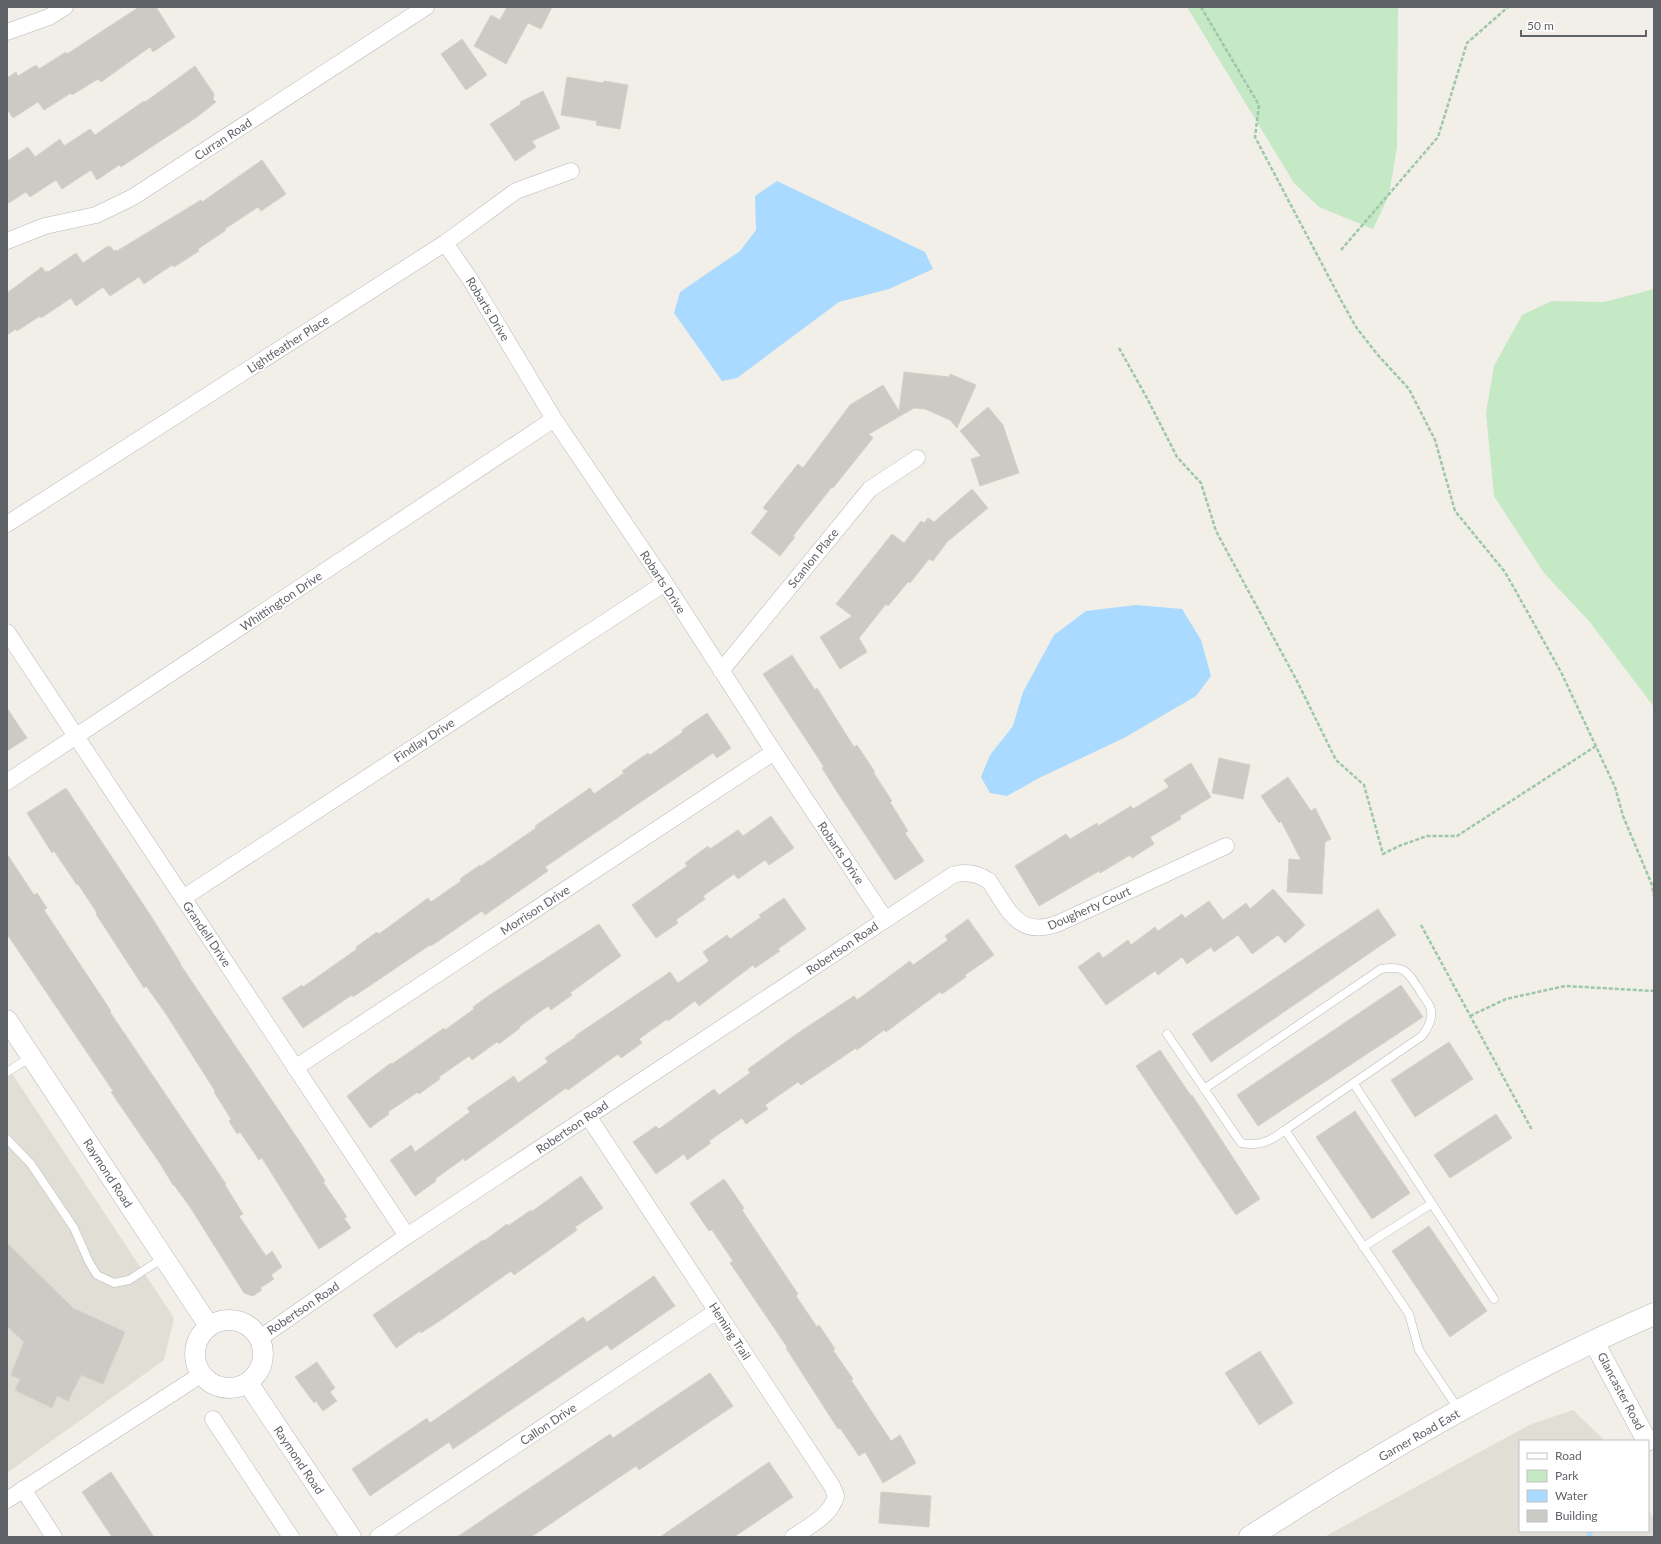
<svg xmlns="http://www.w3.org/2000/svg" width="1661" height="1544" font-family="Lato,sans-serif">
  <rect width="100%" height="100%" fill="#f1efe8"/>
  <!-- education -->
  <path fill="#e1ded6" d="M7,1066L174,1318L164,1360L7,1473Z
    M1573,1410L1605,1441H1520V1531H1648V1510L1654,1519V1537H1324L1529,1425Z"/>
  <!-- green -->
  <path fill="#c5e8c5" d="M1187,7H1398L1397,147L1389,195L1373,229L1319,207L1294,183Z
    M1654,289V707L1589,621L1544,573L1494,496L1486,413L1494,366L1522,315L1552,301L1604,302Z"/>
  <!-- water -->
  <path fill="#aadaff" d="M777,181L925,252L933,269L889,289L839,302L737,378L722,381L674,313L680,292L740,251L756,230L755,196Z
    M1136,605L1182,609L1201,640L1211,676L1196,696L1124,738L1039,778L1007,796L990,793L981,777L990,755L1013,726L1023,692L1054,635L1086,611Z"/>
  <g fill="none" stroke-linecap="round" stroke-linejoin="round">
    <!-- stream -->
    <path stroke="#aadaff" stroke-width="5" d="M1589,1537L1591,1531"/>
  </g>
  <!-- building -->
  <path fill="#cccac5" stroke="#d6d1c6" d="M139,7H156L175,37L153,52L150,47L101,82L98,79L72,95L71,93L44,110L38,102L13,118L7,109V78L16,72L18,76L36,65L39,69L66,52L67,54Z
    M507,7H552L541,29L528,23L506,64L474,46L491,15L500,20Z
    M462,39L487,75L466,90L441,54Z
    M195,66L214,94L213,99L216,102L197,117L121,167L119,165L97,180L91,170L62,189L56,180L30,197L26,192L7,204V161L28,147L35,157L60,139L64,146L90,129L95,135L144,101L145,102Z
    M567,77L603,83L604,81L628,85L620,129L596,125L597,121L561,115Z
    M543,91L560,128L532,141L536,147L515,161L490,124L521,104L520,102Z
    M262,160L286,194L261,211L258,207L225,229L226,230L198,249L199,251L174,267L172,265L144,284L139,277L110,296L103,287L76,306L71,298L41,318L40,316L17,331L16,329L7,335V293L42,267L45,272L47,271L48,272L76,253L83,263L108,246L109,248L110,246L114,251L116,250L117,251L201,200L202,202Z
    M904,372L949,377L950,374L976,385L957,428L950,420L925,409L914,408L869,434L873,438L833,488L832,487L793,536L795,537L780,556L751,533L768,511L763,508L798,464L803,468L850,405L883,385L899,411Z
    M988,407L1003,425L1019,473L980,486L971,459L981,456L960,431Z
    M972,489L988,508L947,542L933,561L929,559L910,583L908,582L888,606L886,604L859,638L867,652L840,669L820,637L852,616L836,604L892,534L904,543L921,521L924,523L928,518L934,522Z
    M792,655L815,690L817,688L854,747L857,745L875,772H873L892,801L890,802L908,831L905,833L924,861L895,880L841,798L822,768L824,767L763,674Z
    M7,708L27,738L7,751Z
    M707,713L731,748L717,758L713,753L545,867L548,871L485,915L482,911L431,946L430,945L353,997L352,995L303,1028L282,998L302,985L303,987L357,949L356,947L377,932L379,934L428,898L431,902L461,881L460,879L480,865L481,866L536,828L535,826L590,788L594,794L624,773L622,771L648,753L650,755L683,732L682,730Z
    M1219,758L1250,765L1243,799L1212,793Z
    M1191,763L1211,797L1180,816L1181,819L1150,837L1154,844L1132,858L1130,855L1100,873L1099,871L1039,906L1015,866L1066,834L1070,839L1097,823L1098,826L1131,806L1133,809L1169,787L1164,780Z
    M1288,777L1311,811L1315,808L1331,839L1325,842L1322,894L1287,892L1289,859L1301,860L1281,821L1279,823L1261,796Z
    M66,788L149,913L181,964H180L302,1145L325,1181L323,1182L347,1217L344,1218L351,1228L319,1249L262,1158L259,1160L240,1132L237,1134L229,1121L231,1119L214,1092L215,1091L166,1014L146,986L144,988L96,914L97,913L78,884L77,885L54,851L52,853L27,813Z
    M771,816L794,848L769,865L765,860L738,879L734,874L703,896L705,899L676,920L678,923L656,938L632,905L687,866L685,863L708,846L710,849L738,830L743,836Z
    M7,854L34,895L37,893L47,908L44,910L111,1011L110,1012L226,1184L225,1185L243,1214L239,1216L266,1256L272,1251L282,1267L271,1275L274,1279L260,1288L262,1290L253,1296L244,1293L190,1207L174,1185H173L161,1165L111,1092L113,1091L7,934Z
    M1273,889L1305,925L1285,943L1278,935L1252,954L1238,935L1214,952L1211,947L1187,964L1182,957L1158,975L1155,971L1106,1005L1078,967L1099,952L1103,958L1128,940L1131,945L1155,927L1158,931L1182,914L1185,918L1209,901L1223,920L1246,903L1250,909Z
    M784,898L806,929L778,949L780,951L755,968L753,965L699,1006L695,1001L668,1021L667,1019L639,1039L642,1043L621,1058L618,1054L568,1090L566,1088L465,1161L464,1158L435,1179L436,1181L415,1196L390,1160L411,1145L415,1152L470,1112L467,1108L514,1076L518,1083L548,1062L545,1058L576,1037L575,1036L670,972L678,983L709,961L703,952L727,935L730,939L761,917L759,915Z
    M1378,909L1396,935L1211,1062L1192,1034Z
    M968,919L994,955L965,975L966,977L942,994L940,992L886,1032L884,1030L857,1050L856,1048L801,1085L798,1082L765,1105L768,1109L746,1124L742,1118L709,1141L711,1143L687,1160L684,1154L656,1174L633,1142L656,1126L659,1129L714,1089L719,1095L750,1073L748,1069L798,1033L854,996L857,1000L910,961L913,965L948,940L945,936Z
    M599,924L621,956L570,993L572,995L551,1010L548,1006L519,1027L520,1028L499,1044L497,1042L472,1060L469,1056L439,1077L440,1079L419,1094L418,1092L388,1112L389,1114L370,1128L347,1096L391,1063L392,1064L444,1028L445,1030L474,1009L473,1007L494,992Z
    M1401,985L1423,1017L1258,1126L1237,1095Z
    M1449,1042L1473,1079L1415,1117L1391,1080Z
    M1160,1050L1191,1096L1192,1095L1260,1199L1236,1215L1136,1066Z
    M1355,1111L1410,1193L1372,1219L1316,1137Z
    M1496,1114L1512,1138L1450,1178L1434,1155Z
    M581,1176L603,1208L575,1227L577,1230L555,1246L514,1275L511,1271L444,1318L421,1333L420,1331L396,1348L373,1315L483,1240L484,1241L507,1224L508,1226L531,1210V1212Z
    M724,1179L744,1208L742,1210L798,1294L796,1296L817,1327L819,1325L835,1349L833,1350L853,1379L851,1380L891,1441L900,1435L916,1463L883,1483L865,1452L859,1456L840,1428L838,1429L786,1348L787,1347L730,1263L733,1261L712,1230L709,1231L690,1203Z
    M1429,1226L1487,1311L1450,1337L1392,1251Z
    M7,1243L73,1308L125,1332L103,1384L81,1375L68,1401L57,1396L52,1408L15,1390L20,1379L11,1375L24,1342L7,1326Z
    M654,1276L675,1306L611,1350L607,1345L453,1449L449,1442L370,1496L352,1469L427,1418L430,1423L583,1317L587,1322Z
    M1260,1351L1293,1403L1259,1425L1225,1373Z
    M317,1362L335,1388L330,1392L337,1401L323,1411L316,1401L314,1403L295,1377Z
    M710,1373L733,1406L639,1470L636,1466L531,1537H457L610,1434L613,1438Z
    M769,1462L793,1497L734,1537H660Z
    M111,1472L154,1537H112L82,1492Z
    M881,1492L931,1496L929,1527L879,1523Z"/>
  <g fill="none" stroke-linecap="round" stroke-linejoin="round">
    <defs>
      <path id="service" d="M1167,1034L1241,1143C1261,1146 1269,1142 1285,1130L1409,1314L1419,1350L1459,1410
        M7,1072L31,1057
        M1354,1084L1494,1299
        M1204,1089L1381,969C1405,965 1408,972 1420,991C1423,996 1428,1002 1430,1007C1434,1017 1428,1028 1422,1036L1285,1130
        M7,1139L31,1164L74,1228L89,1262L97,1275L114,1283L129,1280L163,1258
        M1363,1247L1431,1204"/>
      <path id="minor" d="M7,32L49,17L65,7
        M7,241L45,226L96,215L133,197L426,7
        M445,243L470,279L554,419L665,583L774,752L885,919
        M7,524L445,243L516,191L571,171
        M7,632L407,1236
        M721,671L870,489L917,458
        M7,782L554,419
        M183,898L665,583
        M295,1068L774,752
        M588,1116L832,1486L836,1496C831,1516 809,1526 793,1537
        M260,1338L407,1236L953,875C966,871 977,873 989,881C1009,910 1018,939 1059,923L1226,846
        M213,1419L291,1537
        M23,1489L54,1537
        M7,1500L202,1374
        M378,1537L717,1311"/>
      <path id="tertiary" d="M7,1020L209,1326
        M195 1354a34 34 0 1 1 68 0a34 34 0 1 1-68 0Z
        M1594,1342L1647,1441
        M248,1383L351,1537"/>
      <path id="secondary" d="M1250,1537C1379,1454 1513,1375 1654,1314"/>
    </defs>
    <!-- service casing -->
    <use href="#service" stroke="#b5b8bc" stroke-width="9"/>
    <!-- minor casing -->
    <use href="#minor" stroke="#b5b8bc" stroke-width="17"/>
    <!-- tertiary casing -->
    <use href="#tertiary" stroke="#b5b8bc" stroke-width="21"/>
    <!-- secondary casing -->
    <use href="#secondary" stroke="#b6babf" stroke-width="23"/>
    <!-- path -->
    <path stroke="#9cc7a9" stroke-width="2.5" stroke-dasharray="4 2" stroke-linecap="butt" d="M1201,7L1259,105L1255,137L1342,302L1356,327L1377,354L1409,389L1435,440L1455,511L1505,572L1561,672L1615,787L1623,816L1652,885L1654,896
      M1341,250L1438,137L1467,43L1508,7
      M1119,348L1148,400L1177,457L1201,483L1216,531L1297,681L1336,760L1364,785L1383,854L1399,846L1427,836H1457L1596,746
      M1421,925L1532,1130
      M1470,1016L1506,999L1565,986L1654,991"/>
    <!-- service -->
    <use href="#service" stroke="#fff" stroke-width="8"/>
    <!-- minor -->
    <use href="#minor" stroke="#fff" stroke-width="16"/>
    <!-- tertiary -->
    <use href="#tertiary" stroke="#fff" stroke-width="20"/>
    <!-- secondary -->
    <use href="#secondary" stroke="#fff" stroke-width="22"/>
  </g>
  <g text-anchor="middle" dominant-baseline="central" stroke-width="4" stroke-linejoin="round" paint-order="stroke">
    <!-- street labels -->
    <g font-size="12" fill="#5f6368" stroke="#fff">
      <text transform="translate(223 139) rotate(-33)">Curran Road</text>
      <text transform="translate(488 309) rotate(59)">Robarts Drive</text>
      <text transform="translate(288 344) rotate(-33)">Lightfeather Place</text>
      <text transform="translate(813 558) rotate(-51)">Scanlon Place</text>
      <text transform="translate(663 582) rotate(57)">Robarts Drive</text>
      <text transform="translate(281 601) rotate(-34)">Whittington Drive</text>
      <text transform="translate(424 740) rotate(-33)">Findlay Drive</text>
      <text transform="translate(841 853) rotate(56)">Robarts Drive</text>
      <text transform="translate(1089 908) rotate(-24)">Dougherty Court</text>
      <text transform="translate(535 910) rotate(-33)">Morrison Drive</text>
      <text transform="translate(207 934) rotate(56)">Grandell Drive</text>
      <text transform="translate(842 948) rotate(-34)">Robertson Road</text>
      <text transform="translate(572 1127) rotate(-34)">Robertson Road</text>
      <text transform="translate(108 1173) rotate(57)">Raymond Road</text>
      <text transform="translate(303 1308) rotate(-34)">Robertson Road</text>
      <text transform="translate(730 1331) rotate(57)">Heming Trail</text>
      <text transform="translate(1621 1391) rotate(62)">Glancaster Road</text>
      <text transform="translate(548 1424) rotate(-34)">Callon Drive</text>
      <text transform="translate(1419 1435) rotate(-30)">Garner Road East</text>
      <text transform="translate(299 1460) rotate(56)">Raymond Road</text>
    </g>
  </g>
  <!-- border -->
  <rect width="1661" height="1544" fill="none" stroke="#5f6368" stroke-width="16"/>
  <!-- legend -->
  <rect x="1519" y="1440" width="130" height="92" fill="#ffffff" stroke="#bfc1c3"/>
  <rect x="1527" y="1453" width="20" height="6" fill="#ffffff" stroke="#bfc1c3"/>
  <text x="1555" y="1460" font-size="12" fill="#5f6368">Road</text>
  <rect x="1527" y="1470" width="20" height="12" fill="#c5e8c5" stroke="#bfc1c3"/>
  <text x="1555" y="1480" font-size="12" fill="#5f6368">Park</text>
  <rect x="1527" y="1490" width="20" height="12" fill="#aadaff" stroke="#bfc1c3"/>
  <text x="1555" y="1500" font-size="12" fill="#5f6368">Water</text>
  <rect x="1527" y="1510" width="20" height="12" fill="#cccac5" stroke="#bfc1c3"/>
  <text x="1555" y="1520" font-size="12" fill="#5f6368">Building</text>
  <!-- scale -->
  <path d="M1521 30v6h125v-6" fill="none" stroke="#5f6368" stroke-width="2"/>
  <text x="1527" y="30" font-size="12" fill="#5f6368" stroke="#ffffff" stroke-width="3" paint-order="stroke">50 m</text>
</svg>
